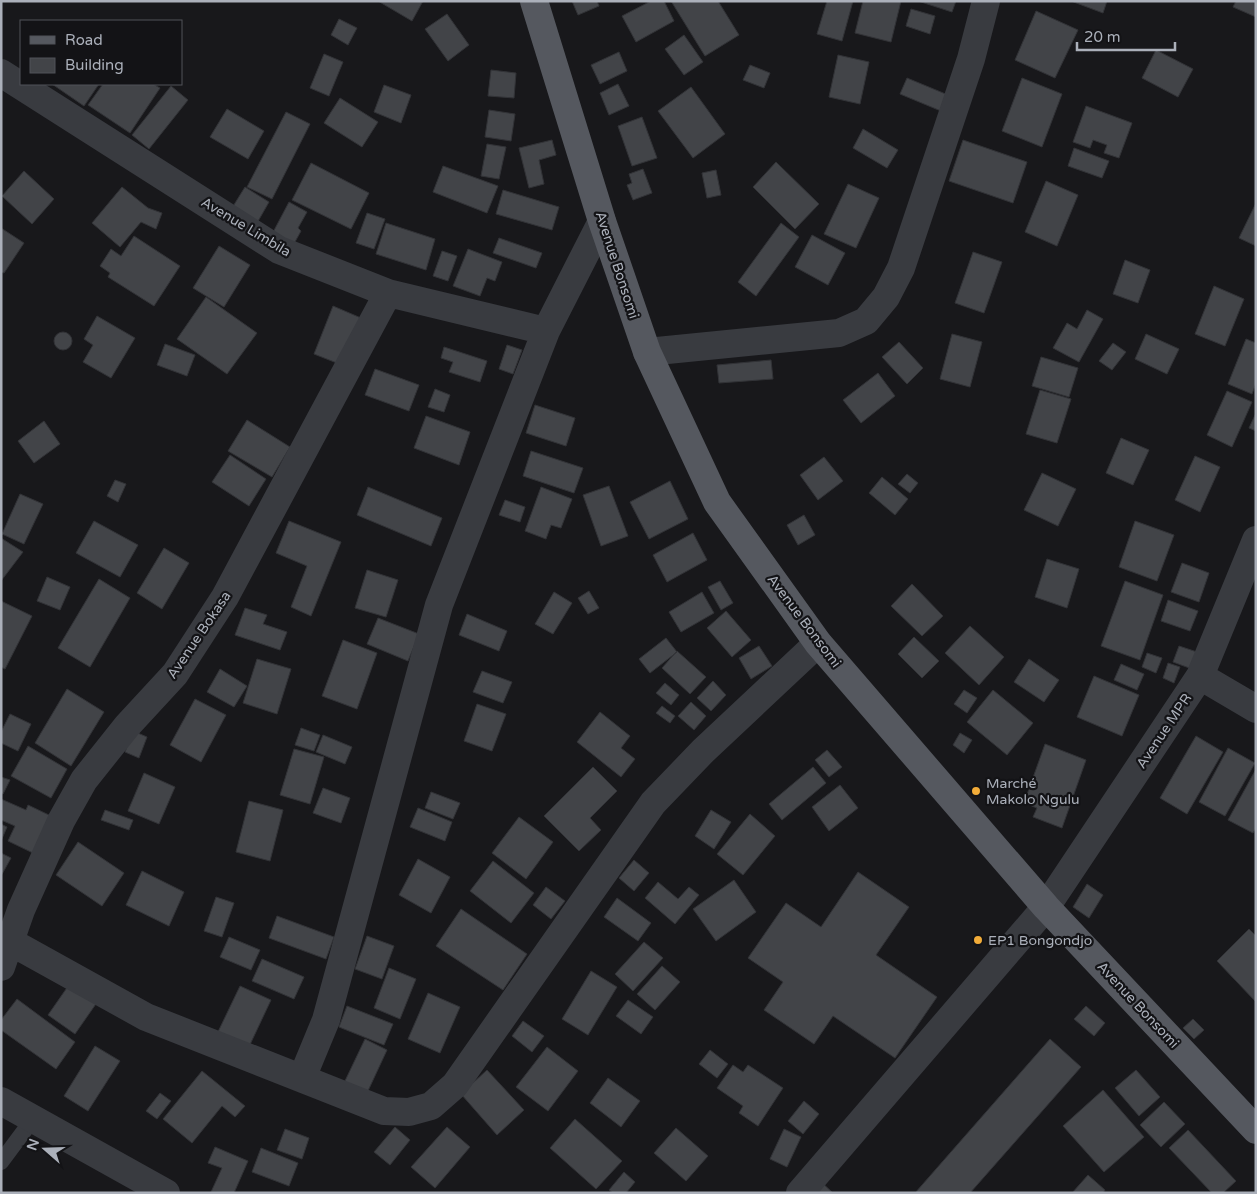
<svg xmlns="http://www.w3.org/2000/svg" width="1257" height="1194" font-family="'Varela Round',sans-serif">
  <rect width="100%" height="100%" fill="#18181b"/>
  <!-- building -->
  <path fill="#424448" stroke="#323337" d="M378,1H423L412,21Z
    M572,1H597L599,6L578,15Z
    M651,1H664L674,21L636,42L622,16Z
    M671,1H718L739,35L705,56Z
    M827,1H853L842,41L817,34Z
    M863,1H901L891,42L855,33Z
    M918,1H956L952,12Z
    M1071,1H1107L1103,13Z
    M1236,1H1256V17L1233,7Z
    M911,9L935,16L930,34L906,26Z
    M1036,11L1078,30L1055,78L1015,60Z
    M447,14L469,45L448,61L425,29Z
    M339,19L357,28L348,45L331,35Z
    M684,35L703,62L684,75L665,49Z
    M1156,50L1193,69L1178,97L1142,78Z
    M619,52L627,71L600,84L591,65Z
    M324,54L343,62L329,96L310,88Z
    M838,55L869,62L860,104L829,97Z
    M750,65L770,73L764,88L743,80Z
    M491,70L516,73L514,98L488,96Z
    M907,78L948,95L941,111L900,94Z
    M1022,78L1062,94L1042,147L1002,131Z
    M52,84H99L84,106Z
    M103,84H153L160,88L130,133L88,105Z
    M618,84L629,106L609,115L600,93Z
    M384,85L411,95L401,123L374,112Z
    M171,86L188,100L149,149L132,135Z
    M691,87L725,134L693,158L658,111Z
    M340,98L378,122L362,147L324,123Z
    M1086,106L1132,123L1119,158L1104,153L1107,145L1093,140L1090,148L1073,142Z
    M227,109L264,131L248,159L210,137Z
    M489,110L515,114L511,141L485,137Z
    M286,112L310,124L272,199L247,187Z
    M642,117L657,158L632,166L618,126Z
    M863,129L898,150L887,168L853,148Z
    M552,140L556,155L539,160L544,184L529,188L519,148Z
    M963,140L1027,162L1013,203L949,181Z
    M487,144L506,147L499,179L481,176Z
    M1074,148L1109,161L1102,178L1068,166Z
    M776,162L819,204L795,229L753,187Z
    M311,163L369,193L351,229L292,200Z
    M443,166L498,186L487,213L433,192Z
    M643,169L652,193L633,200L627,185L632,183L629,174Z
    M716,170L721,195L707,198L702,173Z
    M24,171L54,199L32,224L2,196Z
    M1046,181L1078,195L1057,246L1025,232Z
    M848,184L879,198L856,248L824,234Z
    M122,187L148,208L162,213L156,229L141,222L120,247L92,223Z
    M245,187L269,202L257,223L232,208Z
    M503,190L559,207L552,230L496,214Z
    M289,202L307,212L298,228L301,231L291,249L270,238Z
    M1256,203V246L1239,238Z
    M367,213L385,219L374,249L356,243Z
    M386,223L435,239L426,270L376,254Z
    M781,223L799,237L756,296L738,282Z
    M1,228L24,243L4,273L1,272Z
    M812,235L845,253L828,285L795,267Z
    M134,236L180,266L154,306L108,277L110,273L100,266L111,249L121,256Z
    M499,238L542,253L536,268L493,253Z
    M219,246L250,265L224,307L193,288Z
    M468,249L502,262L495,281L487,278L480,296L453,286Z
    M442,251L457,256L448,281L433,276Z
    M973,252L1002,262L984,313L955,303Z
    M1125,260L1150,270L1138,303L1113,294Z
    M1214,286L1244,299L1225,346L1195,334Z
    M206,297L257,333L227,374L177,339Z
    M333,306L361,318L342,365L314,354Z
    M1087,310L1103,319L1079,362L1053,348L1067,323L1077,329Z
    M97,316L135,338L111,378L83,362L93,345L84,339Z
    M54 341a9 9 0 1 1 18 0a9 9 0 1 1-18 0Z
    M952,334L982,342L970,387L940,379Z
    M1146,334L1179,349L1167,374L1135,359Z
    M1246,339L1256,343V383L1252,394L1228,384Z
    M899,342L923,368L907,384L882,357Z
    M1113,343L1126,352L1112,370L1099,361Z
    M165,344L195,355L187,376L157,365Z
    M507,345L522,350L513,374L499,369Z
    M444,347L487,361L480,382L449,372L453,362L441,358Z
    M1041,357L1078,368L1069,397L1032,386Z
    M771,360L773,379L719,383L717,365Z
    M375,369L419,385L409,411L365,395Z
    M878,373L895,396L861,423L843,400Z
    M435,389L450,395L444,412L428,407Z
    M1040,390L1071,399L1057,443L1026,434Z
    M1227,391L1252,402L1232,447L1207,435Z
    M535,405L575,418L566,446L526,433Z
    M1256,413V431L1249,428Z
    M426,416L470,432L459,465L414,448Z
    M247,420L290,447L272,477L228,451Z
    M44,421L60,444L34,463L18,441Z
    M1121,438L1149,450L1133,485L1106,473Z
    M531,451L583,468L574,493L523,476Z
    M230,455L266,479L249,506L212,482Z
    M1195,456L1220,467L1200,512L1175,500Z
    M824,457L843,481L818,500L800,475Z
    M1042,473L1076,489L1058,526L1024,510Z
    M907,474L918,483L910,493L898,484Z
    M882,477L908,499L895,515L869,493Z
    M115,480L126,484L118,502L107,496Z
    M670,481L688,519L649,539L630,502Z
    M609,486L628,536L601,546L583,495Z
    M368,487L442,518L431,546L357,515Z
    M541,487L572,499L561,528L551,525L546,539L525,531Z
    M20,494L43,504L24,544L2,534Z
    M505,500L525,507L520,522L499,515Z
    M804,515L815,535L798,545L787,525Z
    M94,521L138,545L120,577L76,553Z
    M289,521L341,542L311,616L291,607L307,566L276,553Z
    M1135,521L1174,535L1157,581L1119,567Z
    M693,533L707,560L667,582L653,555Z
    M1,538L23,552L1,581Z
    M164,548L189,563L162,609L137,593Z
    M1047,559L1079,569L1067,608L1035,597Z
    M1182,563L1209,573L1199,602L1171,592Z
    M367,570L398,580L386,617L355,608Z
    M47,577L70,587L60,610L37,601Z
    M99,579L130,598L90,667L58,648Z
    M720,581L733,603L721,610L708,587Z
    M1125,581L1163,595L1140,660L1101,646Z
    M912,584L943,616L922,636L891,606Z
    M589,591L599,608L588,614L578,598Z
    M554,592L572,603L553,634L535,624Z
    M702,592L714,613L681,632L669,612Z
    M1168,600L1198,611L1190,631L1161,621Z
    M1,601L32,616L5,669L1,667Z
    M245,608L267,615L263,624L287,632L280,650L235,635Z
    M726,611L751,640L732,657L707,628Z
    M467,614L507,631L499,651L459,635Z
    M378,618L419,634L408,661L367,644Z
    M970,626L1004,657L979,685L945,653Z
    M914,637L939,661L922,678L898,654Z
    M666,638L677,652L650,673L639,659Z
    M343,640L377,653L357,709L322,696Z
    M759,646L772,666L751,679L739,658Z
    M1179,646L1197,652L1192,669L1173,662Z
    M677,651L706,677L690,694L662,668Z
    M1147,653L1162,658L1156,673L1142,667Z
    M257,659L291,669L277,714L243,703Z
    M1029,659L1059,680L1044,702L1014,682Z
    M1168,663L1180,667L1174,683L1163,678Z
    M1121,664L1144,674L1137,690L1114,680Z
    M220,669L247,686L234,707L207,692Z
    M482,671L512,682L503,703L473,692Z
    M1094,676L1139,695L1122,736L1077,717Z
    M713,681L726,695L711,711L697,698Z
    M665,683L679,695L671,705L656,693Z
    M67,689L104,712L71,766L35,743Z
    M964,690L977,698L967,713L954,704Z
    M993,690L1033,723L1007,755L967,722Z
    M195,699L226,715L201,762L170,745Z
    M691,702L706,716L694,730L678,716Z
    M477,704L506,714L492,751L464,741Z
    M662,706L675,716L670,723L656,713Z
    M600,712L630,736L621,748L635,759L621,777L577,742Z
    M10,714L31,724L18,751L1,743V732Z
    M301,728L320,735L314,751L295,745Z
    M133,731L147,737L139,758L125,752Z
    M960,733L972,740L964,753L953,745Z
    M323,735L352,747L345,764L316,752Z
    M1196,736L1223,752L1187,814L1160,798Z
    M1045,744L1086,760L1062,828L1033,817L1037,808L1024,803Z
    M28,746L67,769L51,798L11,776Z
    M1228,748L1255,763L1225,816L1199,802Z
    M294,749L324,757L310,804L280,795Z
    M827,750L842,767L829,777L815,760Z
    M593,767L617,791L590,818L601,830L579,851L544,816Z
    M813,767L826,783L782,820L769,804Z
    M1256,769V828L1253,833L1228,820Z
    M144,773L175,787L159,824L128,811Z
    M1,777L10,780L3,794L1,793Z
    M840,785L858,808L829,831L812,807Z
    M323,788L350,798L341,823L313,813Z
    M431,792L460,803L453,819L425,808Z
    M1,799L26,810L28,805L51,816L33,853L8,841L15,826L1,820Z
    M249,801L283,810L270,861L236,852Z
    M418,808L452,822L445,841L410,827Z
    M105,810L133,820L129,830L101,820Z
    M711,810L731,822L714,849L695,836Z
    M750,814L775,836L743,875L717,854Z
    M519,817L553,842L526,879L492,853Z
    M1,824L7,827L1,841Z
    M78,842L124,873L102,906L56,875Z
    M1,853L11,858L1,876Z
    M418,859L450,877L431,913L399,895Z
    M634,860L649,873L634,891L619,878Z
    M493,861L534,893L511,923L470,891Z
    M142,871L184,892L169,926L126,905Z
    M858,872L909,907L876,955L937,997L895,1058L833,1016L814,1044L764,1010L783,982L748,958L786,903L821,927Z
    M734,880L756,912L716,941L693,909Z
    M658,882L678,899L689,887L699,895L675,924L645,898Z
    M1087,884L1103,895L1089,918L1073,907Z
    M546,887L565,901L551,919L533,905Z
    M216,897L234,903L222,937L204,931Z
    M617,898L651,923L638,941L604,917Z
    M461,909L527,954L503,990L436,946Z
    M277,916L334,937L326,959L269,938Z
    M1249,929L1256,936L1255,1001L1217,961Z
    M367,936L394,946L382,979L355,969Z
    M229,937L260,950L251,970L220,957Z
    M644,942L663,958L633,991L615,974Z
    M262,959L304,977L294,999L252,981Z
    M662,966L680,982L655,1010L637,994Z
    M389,968L416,979L400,1019L374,1008Z
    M591,971L617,987L588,1035L562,1019Z
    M71,982L98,1001L75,1034L48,1015Z
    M240,986L271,1000L247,1051L216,1036Z
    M428,993L460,1007L440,1053L408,1039Z
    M17,999L75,1042L56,1069L1,1030V1020Z
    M628,1000L653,1017L641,1034L616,1016Z
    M347,1006L393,1024L384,1045L339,1027Z
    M1086,1006L1105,1023L1094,1036L1074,1019Z
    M1193,1019L1204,1030L1194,1039L1183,1028Z
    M523,1021L544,1036L532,1052L512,1036Z
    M365,1039L387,1050L367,1093L344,1083Z
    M1050,1039L1081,1067L970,1193H915Z
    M95,1046L120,1061L88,1111L64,1096Z
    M547,1047L578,1071L548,1111L516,1087Z
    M710,1050L728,1064L717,1078L699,1064Z
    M733,1065L743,1072L748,1065L783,1088L758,1126L739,1113L743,1106L717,1088Z
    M487,1070L524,1110L497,1135L461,1094Z
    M1136,1070L1160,1097L1139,1116L1115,1088Z
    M202,1071L245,1106L235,1117L222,1106L192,1143L163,1119Z
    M608,1078L640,1101L621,1127L590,1103Z
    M1103,1090L1144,1137L1104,1172L1063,1126Z
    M160,1093L171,1101L157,1119L146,1111Z
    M804,1101L819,1114L803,1134L788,1121Z
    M1164,1102L1185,1124L1161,1147L1140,1125Z
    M575,1119L622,1161L596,1189L550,1148Z
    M395,1127L410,1140L390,1165L374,1152Z
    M447,1127L470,1147L435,1188L411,1167Z
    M676,1128L708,1156L686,1181L654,1153Z
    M285,1129L309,1138L302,1159L277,1150Z
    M784,1129L801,1137L787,1167L770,1159Z
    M1188,1130L1236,1181L1223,1193H1212L1169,1148Z
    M215,1147L248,1161L234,1193L211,1192L222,1168L208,1163Z
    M261,1148L298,1163L289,1186L252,1172Z
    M624,1172L635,1182L626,1193H613L609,1190Z
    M1088,1175L1105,1190L1103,1193H1072Z
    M819,1180L833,1193H808Z"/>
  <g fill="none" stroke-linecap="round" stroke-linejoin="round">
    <!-- lane -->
    <path stroke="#393b40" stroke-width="16" d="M1,1162L33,1119"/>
    <!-- street -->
    <path stroke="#393b40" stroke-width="28" d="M1,73L279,250L388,293L546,331
      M647,352L839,333L866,321L886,297L901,268L971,59L986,1
      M1200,676L1256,709
      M9,941L146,1017L384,1111L409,1112L431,1106L455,1085L653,803L703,751L818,643
      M1,967L21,910L61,821L84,780L127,726L175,674L225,597L388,293
      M302,1078L326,1020L439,605L546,331L602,221
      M1,1101L166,1193
      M800,1193L1046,907L1200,676L1256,540"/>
    <!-- primary -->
    <path stroke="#55585f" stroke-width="28" d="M534,1L602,221L647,352L717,502L818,643L1046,907L1256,1130"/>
  </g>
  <!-- markers -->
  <g fill="#f2ac39" stroke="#131316" stroke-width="2">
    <circle cx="976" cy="791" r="5"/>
    <circle cx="978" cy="940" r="5"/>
  </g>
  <g text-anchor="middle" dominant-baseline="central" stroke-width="4.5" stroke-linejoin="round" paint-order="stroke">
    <!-- street labels -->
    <g font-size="14" fill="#abb0ba" stroke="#131316">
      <text transform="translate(246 227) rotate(31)">Avenue Limbila</text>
      <text transform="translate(617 265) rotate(72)">Avenue Bonsomi</text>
      <text transform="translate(804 621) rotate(53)">Avenue Bonsomi</text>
      <text transform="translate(199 635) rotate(-56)">Avenue Bokasa</text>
      <text transform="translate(1164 731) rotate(-56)">Avenue MPR</text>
      <text transform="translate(1138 1005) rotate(47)">Avenue Bonsomi</text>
    </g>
    <!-- poi labels -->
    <g font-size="14" fill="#abb0ba" stroke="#131316" text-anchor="start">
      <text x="986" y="783">Marché<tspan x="986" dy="16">Makolo Ngulu</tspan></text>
      <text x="988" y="940">EP1 Bongondjo</text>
    </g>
  </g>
  <!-- border -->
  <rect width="1257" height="1194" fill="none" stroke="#abb0ba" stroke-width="5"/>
  <!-- legend -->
  <rect x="20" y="20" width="162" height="65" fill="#131316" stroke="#505258"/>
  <rect x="30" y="36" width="25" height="8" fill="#55585f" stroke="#505258"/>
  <text x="65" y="45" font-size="15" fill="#abb0ba">Road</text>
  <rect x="30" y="58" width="25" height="15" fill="#424448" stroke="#505258"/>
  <text x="65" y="70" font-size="15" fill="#abb0ba">Building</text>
  <!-- north arrow -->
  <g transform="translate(45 1149) rotate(290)" stroke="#131316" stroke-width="4" paint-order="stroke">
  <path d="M0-4L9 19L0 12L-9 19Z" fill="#abb0ba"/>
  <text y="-8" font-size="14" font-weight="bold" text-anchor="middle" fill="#abb0ba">N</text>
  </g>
  <!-- scale -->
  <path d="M1077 42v8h98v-8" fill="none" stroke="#abb0ba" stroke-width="2.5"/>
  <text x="1084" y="42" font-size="15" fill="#abb0ba" stroke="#131316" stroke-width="4" paint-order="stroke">20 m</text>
</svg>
